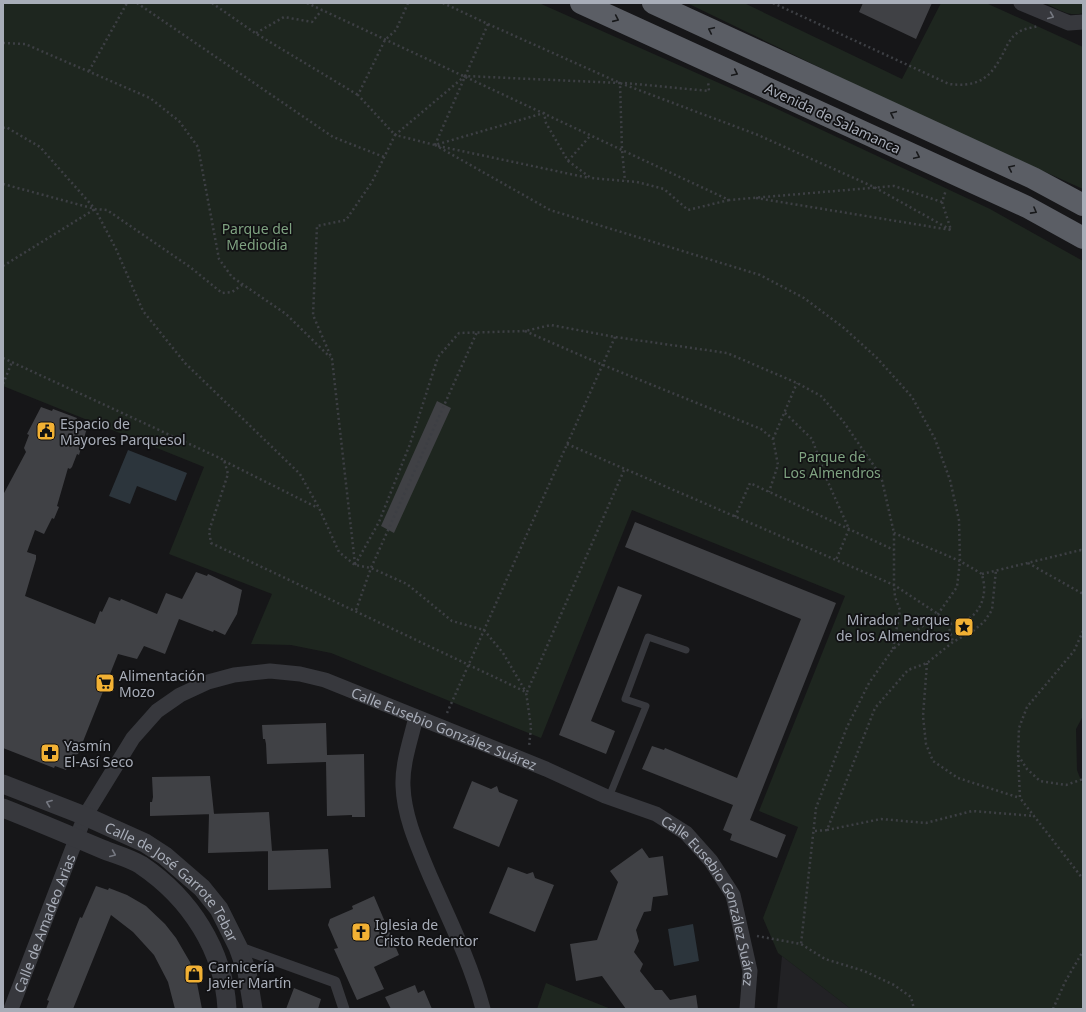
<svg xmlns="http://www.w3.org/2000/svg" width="1086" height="1012" font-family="'Noto Sans',sans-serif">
  <rect width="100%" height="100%" fill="#161618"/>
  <!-- built -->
  <path fill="#222225" d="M782,956L851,1009H777Z"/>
  <!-- green -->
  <path fill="#1e261f" d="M3,3H539L773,107L990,209L1083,261V716L1076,729L1077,770L1083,786V1009H851L778,953L763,918L798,827L759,811L845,596L632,510L541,738L331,653L291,645L251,644L272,594L169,554L204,467L3,386Z
    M687,3H744L902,79L941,3H986L1083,47V189L891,102Z
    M1045,3H1083V13C1070,18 1056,8 1045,3Z
    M546,983L611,1009H537Z"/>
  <!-- water -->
  <path fill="#2c353c" d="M128,450L187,473L176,501L137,486L130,504L109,496Z
    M693,924L699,961L674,966L668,929Z"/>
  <!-- building -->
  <path fill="#404145" d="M863,3H932L916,39L859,12Z
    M437,401L451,408L394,533L381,526Z
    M41,407L52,411L53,409L77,418L76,420L87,425V428L79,455L77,454L72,467L70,469L68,468L57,506L59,507L54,519L52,518L44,534L35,530L27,552L36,555V559L25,596L95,624L100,611L102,612L109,597L120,601L121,599L157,614L166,593L182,599L196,572L207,576L208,574L242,590L237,614L225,635L214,630L213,632L179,619L165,654L144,646L137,659L118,654L78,754L73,755L66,770L55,766L54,768L3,748V495L26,452L24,448L29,435L27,434Z
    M635,522L836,603L750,820L786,835L777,858L730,840L732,834L723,830L733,805L642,769L652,746L664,750L665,748L737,778L801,619L625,547Z
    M618,586L642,595L591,721L615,731L606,754L559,735Z
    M326,723L327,755L364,754L365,817H352V815L327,816L326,762L267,764L266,744L265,739H263L262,725Z
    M210,776L214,814L150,816V802H152L153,797L152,777Z
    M472,781L491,789L497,786L499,792L518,800L499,847L453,828Z
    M269,812L272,851L208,853L209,814Z
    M642,848L649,858L663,856L668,895L653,897L651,911L644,912L636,930L639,941L634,952L643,964L640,971L655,990H662L670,1000L696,995L698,1009H626L602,976L576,981L570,944L597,940L618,882L610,871Z
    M328,849L331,888L268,890V851Z
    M508,867L527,874L533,872L535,878L554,885L535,932L489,913Z
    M96,886L108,890L109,888L127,895L146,906L165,924L176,938L190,962L197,983L202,1009H175L168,982L154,955L133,932L111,915L73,1009H46L49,1001L47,1000L71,940L80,917L82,918Z
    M374,896L399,955L374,967L384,989L357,1000L334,949L338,948L328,925L330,919L353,909L352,906Z
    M415,985L418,993L424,990L432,1009H391L385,997Z
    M294,988L321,999L318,1009H286Z"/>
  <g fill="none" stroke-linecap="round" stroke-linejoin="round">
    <!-- path -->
    <path stroke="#3d3f44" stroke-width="2.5" stroke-dasharray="2 3" stroke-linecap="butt" d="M137,3L333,137L384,157
      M212,3L255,33L358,95
      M307,3L729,200L894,186L942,202L946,190
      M408,3L396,30L385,40L358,95L395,135L465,76L620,83L622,150L625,181
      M773,3L949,84C974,87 988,81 1000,59C1006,49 1008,40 1017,33C1022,29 1031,28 1038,26
      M488,24L620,83L758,135L874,187L951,230
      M256,33L284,17L312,22L322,10
      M3,43L25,44L150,98L179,121L198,147L219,259L232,277L286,314L330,357
      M89,71L127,3
      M625,83L709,91L708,81
      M3,128L6,127L40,147L95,209L116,249L143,311L185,363L300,474L319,508L339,552L355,565L371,568L407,584L452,621L484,630L503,653L526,692
      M435,145L550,210L760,275L804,298L844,328L877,358L912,397L935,439L950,480L959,520L960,561L957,587L938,614L893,649L869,683L847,727L816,808L801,944
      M435,145L488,24L443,3
      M438,146L589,178
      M568,161L591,135
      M3,184L95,209L107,210L190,267L222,293L232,292L242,285
      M756,198L951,230L942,202
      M3,266L95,209
      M525,331L603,365L761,429L773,439L778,465L769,492
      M3,358L224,460L228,474L209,531L211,543L526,692L531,727L529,747
      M3,384L12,362
      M785,413L812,439L827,480L849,529L836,560
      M773,439L797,383
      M567,444L894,585L938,614L948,624C968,624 982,612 984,592C985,587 983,579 982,574L960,561L894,533
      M224,461L318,508
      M735,517L750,483L894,550
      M1028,563L1083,594
      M355,564L332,359L313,315L317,226L346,220L372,182L395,135L435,145L544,113L546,123L568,161L591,178L637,182L664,189L688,210L729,200
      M355,565L379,522L410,444L438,357L459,333L525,331L551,325L615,337L727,353L797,383L821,396L843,421L881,476L894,533V585L895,597L900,610L893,649
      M982,574L1081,550L1083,551
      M356,610L371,568L477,332
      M948,624L953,642
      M1083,631L1074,651L1027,707L1019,728L1018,755L1027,769L1040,781L1066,785L1083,779
      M927,663L923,716L926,744L933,761L958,778L1020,798
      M527,692L625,468
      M447,713L615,337
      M1018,755L1020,798L1083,879
      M827,830L881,819L926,823L972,811L1035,816
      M815,831L827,830L875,708L908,670L927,663L953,642L973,631L984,622L992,610L996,570
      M757,936L801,944L825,959L864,971L894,985L911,997L914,1009
      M1053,1009L1065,982L1083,951"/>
    <!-- service -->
    <path stroke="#37383d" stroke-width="7" d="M609,797L646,706L625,699L648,637L686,650"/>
    <!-- pedestrian -->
    <path stroke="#37383d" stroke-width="11" d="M238,947L335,982L344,1009"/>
    <!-- minor -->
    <g stroke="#37383d" stroke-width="15">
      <path d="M1021,3L1069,23L1083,22"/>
      <path d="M416,717C411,739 402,763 403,786C404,817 418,847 430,876C449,919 471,963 483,1009"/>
      <path id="s1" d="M11,1009L85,816L133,738L157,711L180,695L208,682L234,675L270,671L300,674L325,680L546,769L605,796L656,814L686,833L711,861L733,895L750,971L747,1009"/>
    </g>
    <!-- tertiary -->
    <g stroke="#37383d" stroke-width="19">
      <path id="s2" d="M3,784L85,816L145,843L165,856L202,888L219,909L238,947L247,972L253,1009"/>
      <path d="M3,808C36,821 69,835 102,849C114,854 130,858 141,865C190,898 224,950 227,1009"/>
    </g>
    <!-- trunk -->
    <path stroke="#5b5e65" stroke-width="22" d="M581,3L1027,207L1083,238
      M653,3L1033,178L1083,205"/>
  </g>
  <!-- one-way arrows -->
  <defs><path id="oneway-chevron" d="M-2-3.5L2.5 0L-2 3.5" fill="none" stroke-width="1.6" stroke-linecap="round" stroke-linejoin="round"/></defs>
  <g stroke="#757881">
    <use href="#oneway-chevron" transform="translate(1051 16) rotate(23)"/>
    <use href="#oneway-chevron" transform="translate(49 803) rotate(-159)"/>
    <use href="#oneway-chevron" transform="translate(113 854) rotate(23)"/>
  </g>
  <g stroke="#18191b">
    <use href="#oneway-chevron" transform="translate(616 19) rotate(24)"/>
    <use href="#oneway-chevron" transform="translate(711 30) rotate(-155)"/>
    <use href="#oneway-chevron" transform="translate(735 73) rotate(25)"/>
    <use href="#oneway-chevron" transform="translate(893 114) rotate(-155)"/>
    <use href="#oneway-chevron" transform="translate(917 156) rotate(25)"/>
    <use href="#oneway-chevron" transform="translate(1011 168) rotate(-155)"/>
    <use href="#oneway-chevron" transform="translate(1034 211) rotate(29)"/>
  </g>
  <!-- icons -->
  <defs>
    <symbol id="civic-square" viewBox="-11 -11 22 22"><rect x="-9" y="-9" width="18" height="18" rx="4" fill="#f2b134" stroke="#111113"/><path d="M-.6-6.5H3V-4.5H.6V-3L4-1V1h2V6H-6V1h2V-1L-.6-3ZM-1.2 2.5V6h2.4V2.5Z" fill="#111"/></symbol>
    <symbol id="sight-square" viewBox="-11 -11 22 22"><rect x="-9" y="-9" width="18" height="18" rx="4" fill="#f2b134" stroke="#111113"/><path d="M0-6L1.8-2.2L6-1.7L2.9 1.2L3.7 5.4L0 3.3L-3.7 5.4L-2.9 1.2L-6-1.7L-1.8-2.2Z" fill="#111"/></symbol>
    <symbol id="supermarket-square" viewBox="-11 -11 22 22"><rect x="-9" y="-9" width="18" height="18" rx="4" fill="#f2b134" stroke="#111113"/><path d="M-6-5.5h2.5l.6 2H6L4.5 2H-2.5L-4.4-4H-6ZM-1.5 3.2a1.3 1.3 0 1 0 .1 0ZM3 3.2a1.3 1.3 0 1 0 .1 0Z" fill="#111"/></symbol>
    <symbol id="pharmacy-square" viewBox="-11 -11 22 22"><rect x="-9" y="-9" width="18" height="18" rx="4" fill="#f2b134" stroke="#111113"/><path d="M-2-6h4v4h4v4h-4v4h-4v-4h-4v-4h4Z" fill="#111"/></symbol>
    <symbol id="church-square" viewBox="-11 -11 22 22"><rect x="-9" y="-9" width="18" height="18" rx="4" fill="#f2b134" stroke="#111113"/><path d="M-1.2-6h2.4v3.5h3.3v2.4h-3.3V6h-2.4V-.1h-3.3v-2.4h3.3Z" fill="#111"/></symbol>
    <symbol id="shop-square" viewBox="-11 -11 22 22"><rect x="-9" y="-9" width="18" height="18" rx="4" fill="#f2b134" stroke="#111113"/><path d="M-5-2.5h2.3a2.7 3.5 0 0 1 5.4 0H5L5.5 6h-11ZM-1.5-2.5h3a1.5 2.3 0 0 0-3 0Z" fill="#111"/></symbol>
  </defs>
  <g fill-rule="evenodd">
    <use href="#civic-square" x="35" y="420" width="22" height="22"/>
    <use href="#sight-square" x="953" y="616" width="22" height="22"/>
    <use href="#supermarket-square" x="94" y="672" width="22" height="22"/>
    <use href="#pharmacy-square" x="39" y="742" width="22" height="22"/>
    <use href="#church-square" x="350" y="921" width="22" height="22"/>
    <use href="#shop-square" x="183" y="963" width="22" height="22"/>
  </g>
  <g text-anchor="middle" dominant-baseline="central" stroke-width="3.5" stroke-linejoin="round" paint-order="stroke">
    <!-- street labels -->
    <g font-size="14" fill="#a8adb8" stroke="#111113">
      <text transform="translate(833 118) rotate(25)">Avenida de Salamanca</text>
      <text stroke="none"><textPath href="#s1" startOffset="641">Calle Eusebio González Suárez</textPath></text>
      <text stroke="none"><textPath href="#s2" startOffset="200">Calle de José Garrote Tebar</textPath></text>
      <text stroke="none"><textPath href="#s1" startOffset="977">Calle Eusebio González Suárez</textPath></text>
      <text stroke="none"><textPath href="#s1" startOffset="92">Calle de Amadeo Arias</textPath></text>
    </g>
    <!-- park labels -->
    <g font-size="14" fill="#7fa381" stroke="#111113">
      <text x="257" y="228">Parque del<tspan x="257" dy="16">Mediodía</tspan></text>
      <text x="832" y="456">Parque de<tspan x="832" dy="16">Los Almendros</tspan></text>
    </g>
    <!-- poi labels -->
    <g font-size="14" fill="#a8adb8" stroke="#111113" text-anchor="start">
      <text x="60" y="423">Espacio de<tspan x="60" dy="16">Mayores Parquesol</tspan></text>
      <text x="950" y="619" text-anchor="end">Mirador Parque<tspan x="950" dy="16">de los Almendros</tspan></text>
      <text x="119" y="675">Alimentación<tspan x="119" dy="16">Mozo</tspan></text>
      <text x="64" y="745">Yasmín<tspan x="64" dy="16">El-Así Seco</tspan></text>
      <text x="375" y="924">Iglesia de<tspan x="375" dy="16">Cristo Redentor</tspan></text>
      <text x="208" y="966">Carnicería<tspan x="208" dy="16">Javier Martín</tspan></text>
    </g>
  </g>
  <!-- border -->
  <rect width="1086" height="1012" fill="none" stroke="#a8adb8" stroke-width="8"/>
</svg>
